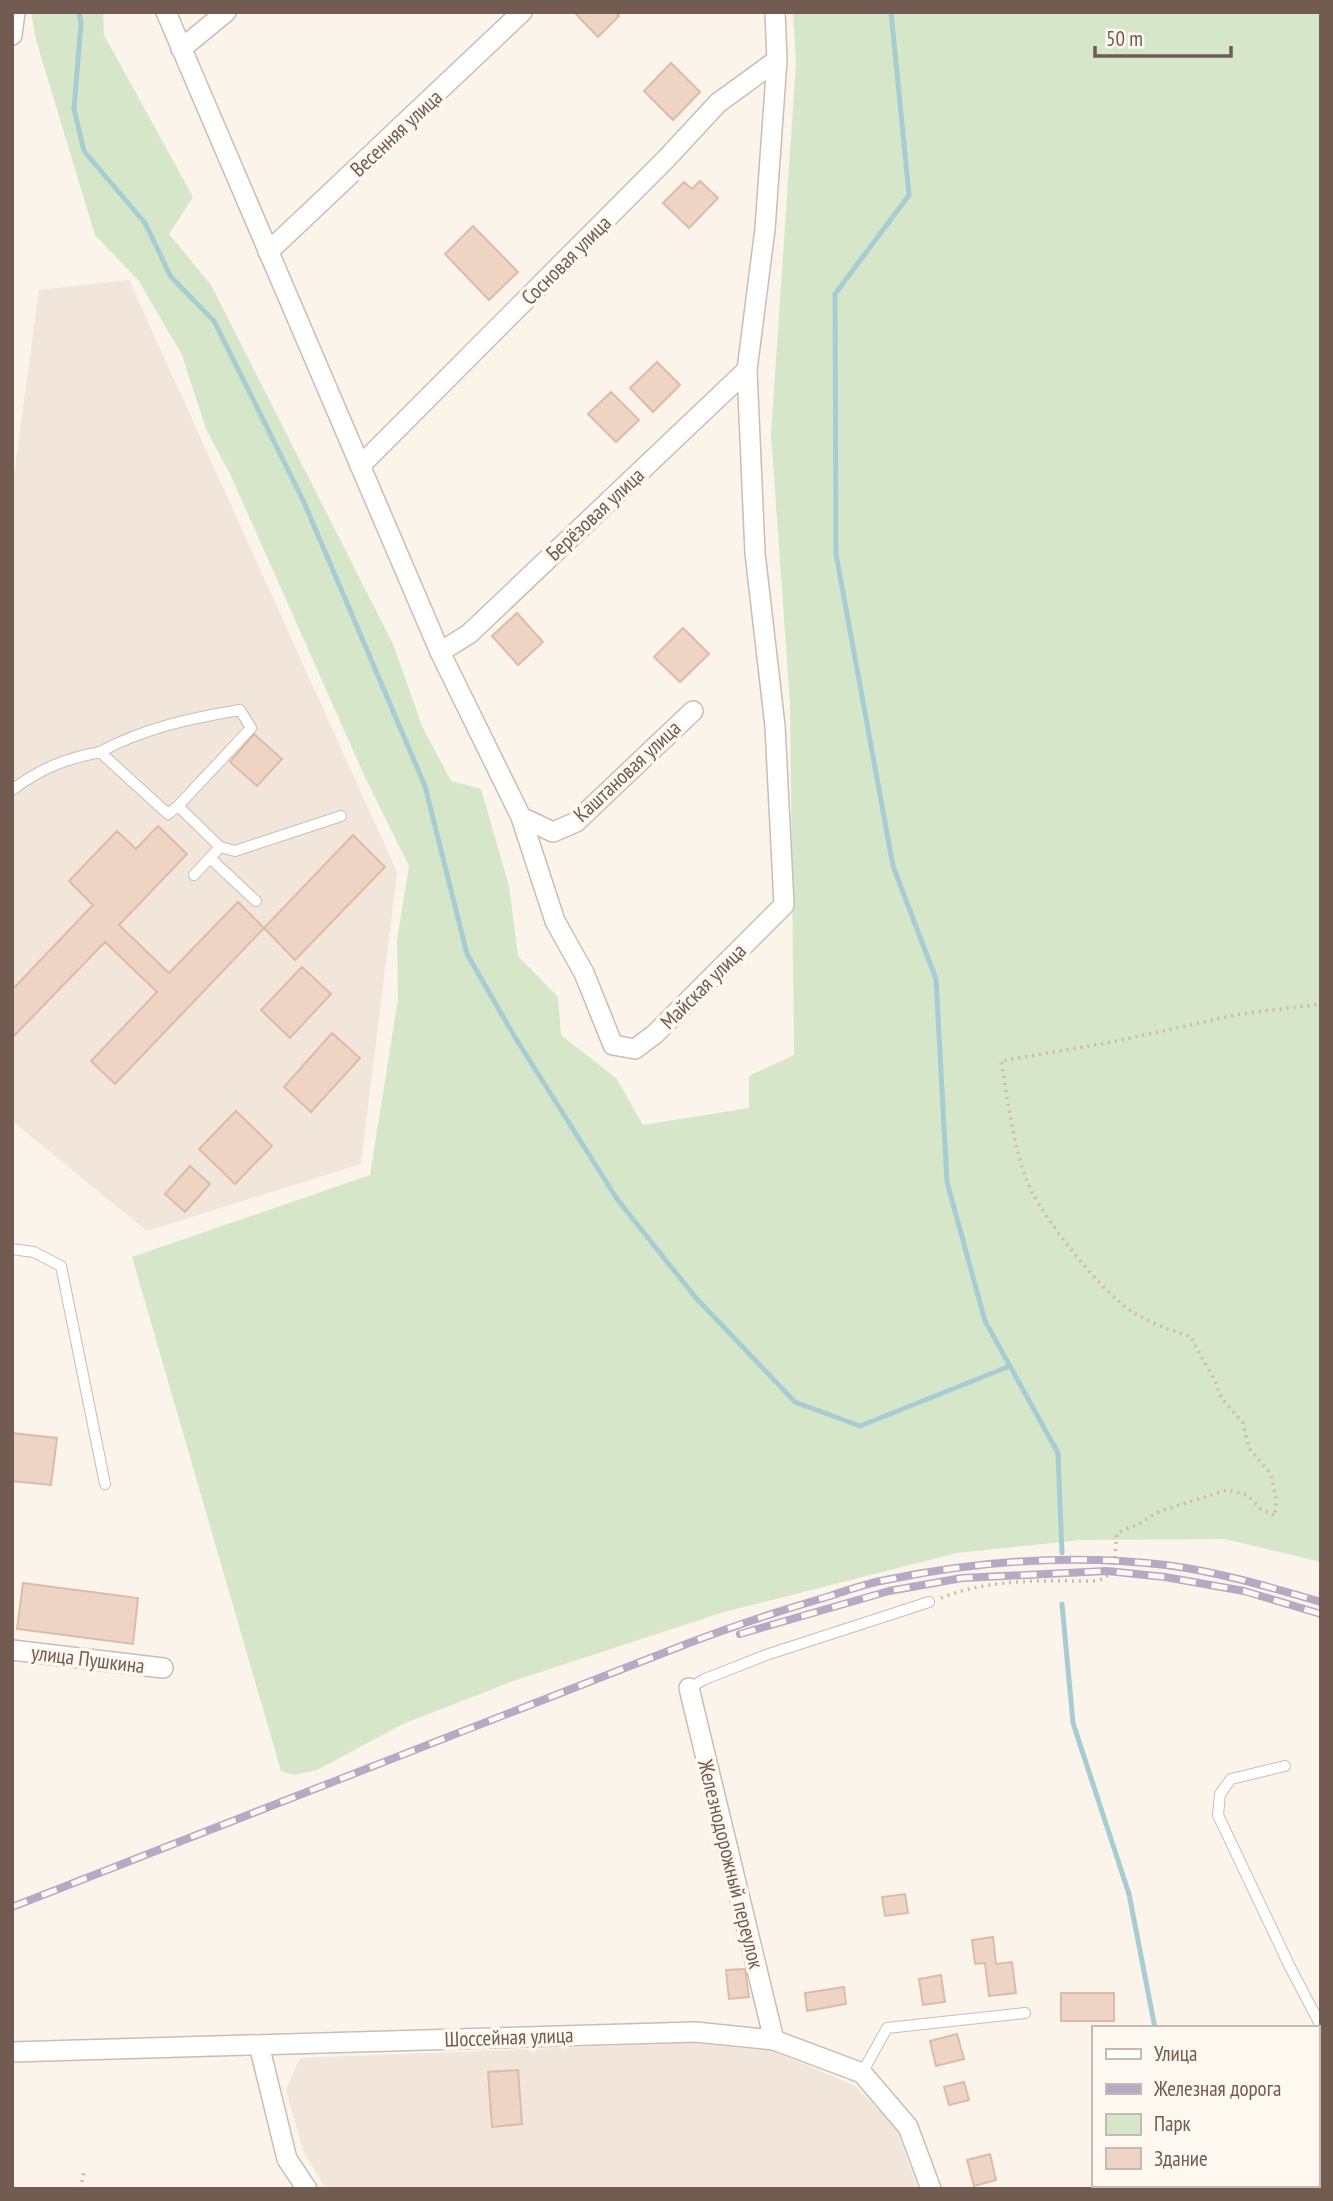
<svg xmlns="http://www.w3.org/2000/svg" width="1333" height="2201" font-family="'PT Sans Narrow',sans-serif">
  <rect width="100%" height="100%" fill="#faf4ea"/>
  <!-- residential -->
  <path fill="#f1e6d9" d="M129,280L397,872L361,1164L147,1231L12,1121V489L39,290Z
    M690,2043L773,2051L855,2086L896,2128L918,2189H326L303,2151L286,2090L300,2058Z"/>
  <!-- green -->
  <path fill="#d6e7c9" d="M31,12H103L104,35L193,197L169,234L211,285L393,644L422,726L451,781L481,789L509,886L518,956L558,997L561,1035L616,1078L643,1125L749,1108V1076L794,1055L790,703L771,434L796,63L793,12H1321V1562L1225,1539L1081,1540L957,1553L724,1612L513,1681L403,1724L317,1770L293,1775L281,1771L132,1257L370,1175L398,999L397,940L409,866L365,777L230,474L206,429L182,355L139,281L95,235L36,40Z"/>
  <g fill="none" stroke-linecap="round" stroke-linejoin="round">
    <!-- stream -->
    <path stroke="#a7cdd3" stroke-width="5" d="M79,12L81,23L74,109L84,151L145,223L171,277L214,321L303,500L425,786L467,954L513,1034L617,1199L696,1298L795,1402L860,1426L1010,1366
      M891,12L909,195L835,294L836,554L893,866L936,979L947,1182L985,1321L1058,1453L1062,1553
      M1062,1604L1073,1723L1129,1894L1155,2028
      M1271,2185L1278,2189"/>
  </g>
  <!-- building -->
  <path fill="#edd4c4" stroke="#debba6" stroke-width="2" d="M574,12H615L619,16L598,37Z
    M671,63L700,92L673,120L644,91Z
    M700,181L718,198L689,228L663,203L684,182L692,189Z
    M473,226L518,272L489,300L445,254Z
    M657,362L680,385L653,412L630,388Z
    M611,392L639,420L616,442L588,414Z
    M517,613L543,642L518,665L492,636Z
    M683,628L709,654L680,682L654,657Z
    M254,734L282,759L257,786L230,762Z
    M158,826L187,854L119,925L169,973L238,902L264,928L115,1084L91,1061L157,992L105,942L12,1038V990L93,905L69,881L117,831L136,849Z
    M353,835L385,867L295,960L264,928Z
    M302,967L331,994L290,1038L261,1010Z
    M332,1033L360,1058L311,1112L284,1087Z
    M236,1111L272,1146L235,1184L199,1149Z
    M190,1166L210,1184L185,1212L165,1194Z
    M12,1433L57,1438L51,1485L12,1481Z
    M23,1583L138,1598L133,1644L17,1629Z
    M905,1894L908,1913L885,1916L882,1897Z
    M993,1937L996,1964L1012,1962L1016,1993L989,1996L985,1963L975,1964L972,1940Z
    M745,1969L749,1997L729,1999L726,1970Z
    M941,1975L945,2002L923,2005L919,1979Z
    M844,1987L846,2004L807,2011L805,1993Z
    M1061,1993H1114V2021H1061Z
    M957,2034L964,2059L936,2066L930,2041Z
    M518,2070L522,2124L492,2127L488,2072Z
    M964,2082L969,2100L949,2105L944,2087Z
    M990,2154L996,2180L974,2186L967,2160Z"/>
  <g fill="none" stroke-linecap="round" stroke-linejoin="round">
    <defs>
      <path id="lane" d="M100,752C144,728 191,718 240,710L251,728L178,806
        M12,790C41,768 65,759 100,752L168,814L178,806L220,847L194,875
        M220,847L235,851L341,816
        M210,858L256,901
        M12,1249L34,1252L61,1266L105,1484
        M689,1688L705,1679L766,1655L929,1602
        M1285,1766L1231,1779L1220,1794L1218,1815L1290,1967L1321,2026
        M862,2073L887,2028L1025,2013"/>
      <path id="street" d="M166,12L440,652L521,817L555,921L584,973L613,1045L635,1049L655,1034L784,905L775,726L755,553L747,370L765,229L777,60L775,12
        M12,35L15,12
        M181,49L226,12
        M268,252L522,12
        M360,466L667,158L718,103L777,60
        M440,652L469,634L747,370
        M521,817L553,832L576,822L693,711
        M12,1650L163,1668
        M689,1688L774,2040
        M259,2045L287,2159L307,2189
        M12,2052L695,2032L774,2040L862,2073L908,2127L931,2189"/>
    </defs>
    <!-- lane casing -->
    <use href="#lane" stroke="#ccbcb1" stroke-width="12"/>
    <!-- street casing -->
    <use href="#street" stroke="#ccbcb1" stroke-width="22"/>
    <!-- path -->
    <path stroke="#d2b7a7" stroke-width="3.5" stroke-dasharray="2 5" stroke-linecap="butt" d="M941,1598C992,1578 1043,1581 1096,1581C1118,1577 1114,1553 1117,1534L1119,1532L1139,1524L1160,1511L1227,1490L1247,1495L1261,1509L1275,1516L1276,1499L1271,1474L1249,1448L1243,1423L1222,1399L1215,1381L1190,1336C1170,1331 1149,1322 1131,1311C1099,1289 1050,1226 1032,1192C1013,1153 1009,1104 1001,1061L1112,1042L1240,1014L1321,1004
      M81,2189L84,2170"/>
    <!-- lane -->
    <use href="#lane" stroke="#fff" stroke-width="10"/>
    <!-- street -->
    <use href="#street" stroke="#fff" stroke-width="19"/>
    <defs>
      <path id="rail" d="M740,1634L889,1591L962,1578L1107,1571L1165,1577L1244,1591L1321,1614
        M12,1907L689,1643C736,1625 782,1610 830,1596C849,1590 867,1583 886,1580C977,1561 1074,1554 1166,1565C1219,1572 1270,1587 1321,1602"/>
    </defs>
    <!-- rail casing -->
    <use href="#rail" stroke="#b7a9c4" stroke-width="8"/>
    <!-- rail -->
    <use href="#rail" stroke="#fdf8f0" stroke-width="5" stroke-dasharray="16" stroke-linecap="butt"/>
  </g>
  <g text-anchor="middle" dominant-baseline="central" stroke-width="7" stroke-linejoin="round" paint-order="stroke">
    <!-- street labels -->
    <g font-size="21" fill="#725b50" stroke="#fdf8f0">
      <text transform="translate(396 133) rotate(-43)">Весенняя улица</text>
      <text transform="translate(566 260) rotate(-45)">Сосновая улица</text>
      <text transform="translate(595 514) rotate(-43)">Берёзовая улица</text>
      <text transform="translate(627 771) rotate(-43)">Каштановая улица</text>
      <text transform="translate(703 986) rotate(-45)">Майская улица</text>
      <text transform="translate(88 1659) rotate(7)">улица Пушкина</text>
      <text transform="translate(731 1864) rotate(76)">Железнодорожный переулок</text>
      <text transform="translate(509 2037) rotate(-2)">Шоссейная улица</text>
    </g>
  </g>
  <!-- border -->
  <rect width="1333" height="2201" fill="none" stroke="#725b50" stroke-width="28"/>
  <!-- legend -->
  <rect x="1092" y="2026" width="228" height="161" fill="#fdf8f0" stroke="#c5b9b0" stroke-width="2"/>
  <rect x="1106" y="2049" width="35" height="10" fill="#ffffff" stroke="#c5b9b0" stroke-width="2"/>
  <text x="1154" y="2061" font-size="21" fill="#725b50">Улица</text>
  <rect x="1106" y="2084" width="35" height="10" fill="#b7a9c4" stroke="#c5b9b0" stroke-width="2"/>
  <text x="1154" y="2096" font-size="21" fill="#725b50">Железная дорога</text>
  <rect x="1106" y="2114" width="35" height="21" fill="#d6e7c9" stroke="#c5b9b0" stroke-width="2"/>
  <text x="1154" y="2131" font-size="21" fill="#725b50">Парк</text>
  <rect x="1106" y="2148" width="35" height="21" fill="#edd4c4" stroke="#c5b9b0" stroke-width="2"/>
  <text x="1154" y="2166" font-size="21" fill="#725b50">Здание</text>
  <!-- scale -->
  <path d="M1095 46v10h136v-10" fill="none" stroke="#725b50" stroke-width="3.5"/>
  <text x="1106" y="46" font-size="21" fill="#725b50" stroke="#fdf8f0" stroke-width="5" paint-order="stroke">50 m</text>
</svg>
